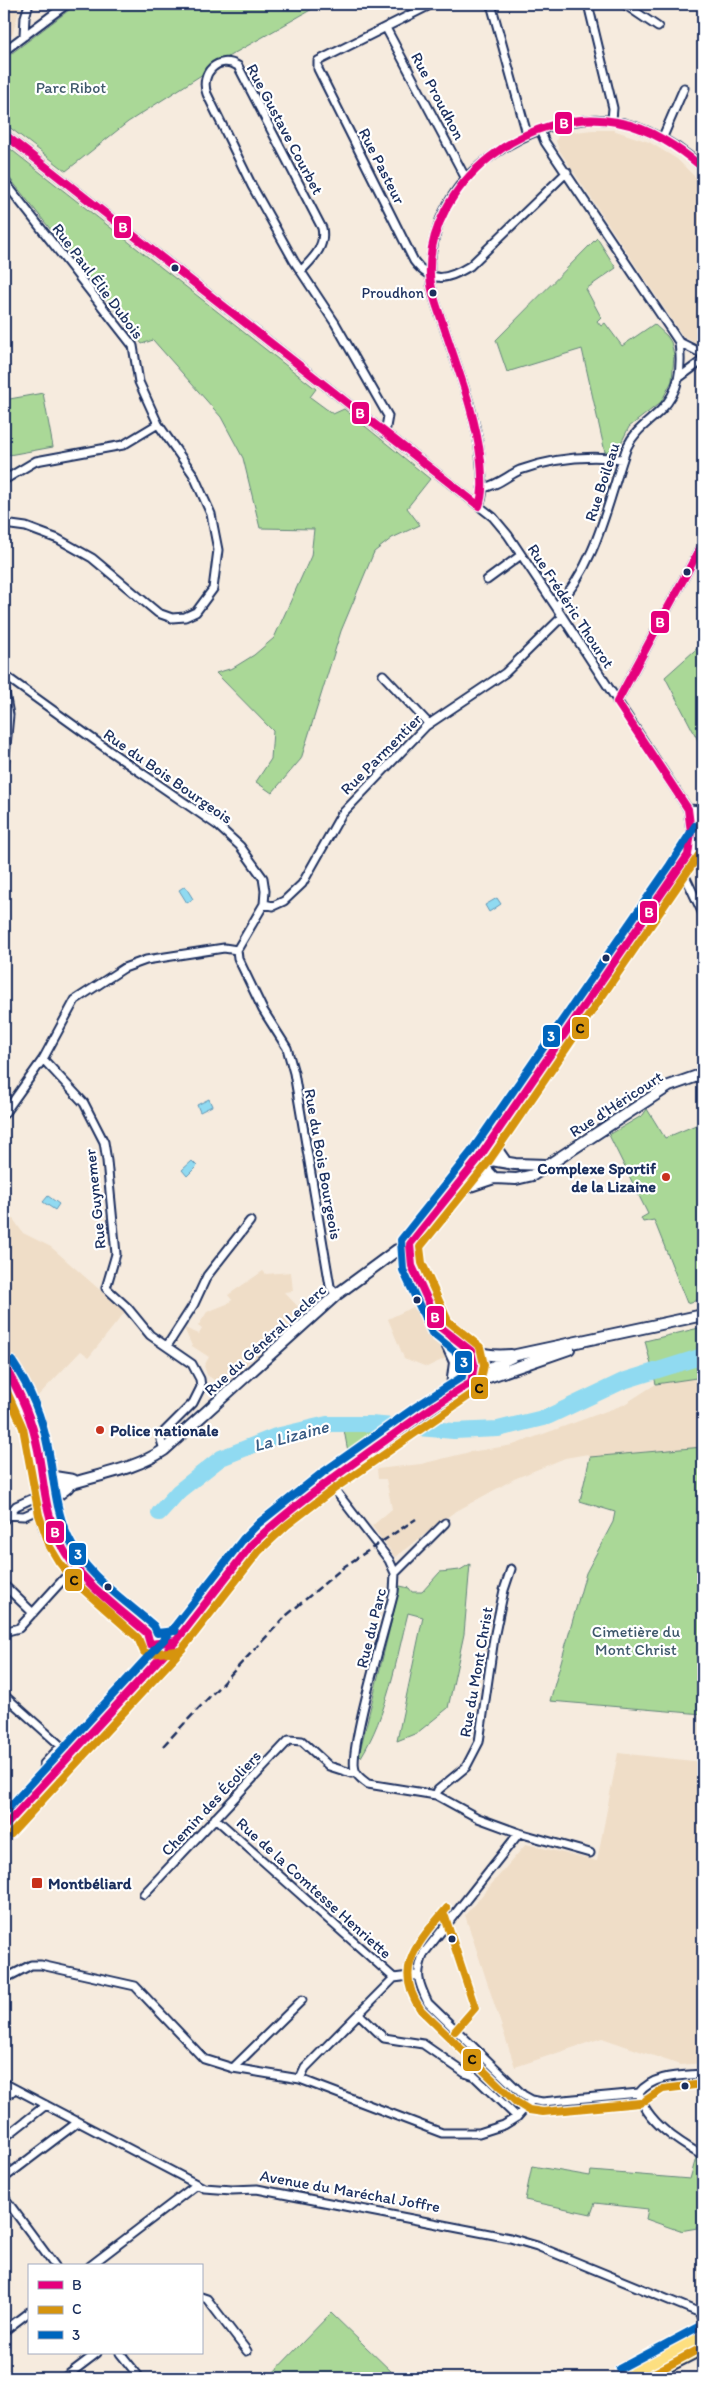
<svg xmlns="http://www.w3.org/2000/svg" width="707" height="2382" font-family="Itim,sans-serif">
  <rect width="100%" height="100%" fill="#f6ebde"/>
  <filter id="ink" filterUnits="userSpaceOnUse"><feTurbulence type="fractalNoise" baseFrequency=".02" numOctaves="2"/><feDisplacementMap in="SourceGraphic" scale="10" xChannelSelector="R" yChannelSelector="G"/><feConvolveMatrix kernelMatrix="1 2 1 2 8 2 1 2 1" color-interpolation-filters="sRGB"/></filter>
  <g filter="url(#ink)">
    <!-- built -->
    <path fill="#efddc7" d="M4,4H21L12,36L4,31Z
      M592,130H613L649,142L677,159L703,185V348L682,335L559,150L556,141L559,134Z
      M4,1206L23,1233L51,1247L125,1312L89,1357L81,1351L34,1400L4,1348Z
      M263,1271L266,1274L291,1272L293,1291L284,1292L304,1313L255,1360L252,1358L241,1369L242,1371L223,1386L207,1375L204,1366L209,1357L192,1346L184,1328L199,1334L202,1329L198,1326L207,1312L227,1304L232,1300L228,1295Z
      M421,1303L446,1358L427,1367L404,1358L388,1319Z
      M703,1377V1447L590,1457L588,1454L565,1458L514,1479L453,1513L395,1557L372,1526L392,1509L386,1479H378L377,1469L421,1464L470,1452L513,1445L623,1405L656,1384Z
      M618,1753L703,1762V2063L680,2065L602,2038L515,2067L465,1915L526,1844L597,1861Z"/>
    <!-- green -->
    <path fill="#aad897" stroke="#62847a" d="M77,4H321L210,67L203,74L128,122L66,171L4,123V59Z
      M4,144L316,389L310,397L333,414L344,409L430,479L407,508L420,525L392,538L374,552L341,631L301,759L272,793L256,782L271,759L273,731L216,673L233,668L254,655L274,638L311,556L314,529L260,528L243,458L221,417L153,340L142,344L4,171Z
      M597,238L616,268L586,289L601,317L597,321L601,326L605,323L622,346L654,324L667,336L671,342L674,355L672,381L661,402L629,427L618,449L605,452L582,349L507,372L496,340Z
      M43,393L53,447L9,455L4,425V400Z
      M703,643V750L665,677Z
      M647,1109L665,1138L703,1122V1299L687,1303L654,1220L643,1222L641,1218L648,1214L609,1135L643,1115Z
      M703,1327V1377L656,1384L645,1341Z
      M355,1429L382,1433L349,1457L344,1430Z
      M703,1447V1714L550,1701L586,1573L613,1522L615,1512L580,1501L590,1457Z
      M470,1564L464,1634L448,1708L417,1733L397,1741L423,1617L408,1613C396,1661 387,1715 361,1757L359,1755L400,1586L409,1588L412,1592H422L440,1572L460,1570Z
      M696,2158L703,2162V2227L680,2231L646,2219L648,2209L595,2203L591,2214L525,2200L532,2166L590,2176L591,2171L690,2179Z
      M331,2313L396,2376L394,2378H268Z"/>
    <!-- water -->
    <path fill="#90daf1" stroke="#6196b6" d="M185,886L193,899L187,903L179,890Z
      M497,898L501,904L489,912L485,905Z
      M209,1099L212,1106L200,1112L197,1105Z
      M192,1161L197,1166L187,1176L182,1170Z
      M48,1196L59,1204L55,1210L43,1202Z"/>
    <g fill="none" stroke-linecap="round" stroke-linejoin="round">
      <!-- river -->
      <path stroke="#90daf1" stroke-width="16" d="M159,1513L179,1491L221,1458L276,1436L327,1424H370L454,1431L498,1429L547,1417L623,1381L703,1356"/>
      <defs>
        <path id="street" d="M432,4L318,61V69L414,261C431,284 447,280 470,266L567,172
          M491,4L527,134
          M588,4L613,108L612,120
          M624,4L658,27
          M386,28L465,177
          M24,36L25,17L29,4
          M4,51L67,4
          M540,130L545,142L679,342C682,368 680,391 661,410C648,423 635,430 627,447C607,503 598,562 556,607
          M4,134L493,517L508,535L556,607L688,809L703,826
          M662,139L684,88
          M4,181L133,346L139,382L158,424L193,474L211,514L218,550L213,589L196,612L185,617L172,618L158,613L92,558L58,539L26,527L4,524
          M301,271C313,258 326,247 322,228L238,66C219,54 199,73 207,94L252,186L294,261L335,323L388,416L385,433
          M679,342L703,354
          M680,377L703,360
          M4,480L36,461L123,445L158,424
          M482,488C497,486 507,476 520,470C554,458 588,455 622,459
          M479,506C485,493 482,479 481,465C478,418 458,371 444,327C438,310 431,293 430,276C429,257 434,238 440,220C449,199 461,180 479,166C510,140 544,124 584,120C627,115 673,140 703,168
          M487,580L521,555
          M4,675L111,752L217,825L240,846L263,878L265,891L264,904L237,950L238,958L263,1010L287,1048L294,1073L330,1286L336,1295
          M383,675L429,724
          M617,702L703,543
          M4,767L9,715L4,687L9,679
          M688,809L691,832L689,851
          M688,809L703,810
          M678,871L686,878L703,914
          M264,904L273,906L284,901L302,884L341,815L426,726L505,673L562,617
          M43,1059L84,1103L104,1142L107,1161L116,1254L106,1288L127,1307L150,1335L192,1364L200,1379L201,1387L193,1403L163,1433L161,1440L164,1450
          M4,1114L43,1059L75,1000L124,968L146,960L224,948L237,950
          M167,1346L194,1304L207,1276L250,1221
          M328,1481L389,1560L395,1573L394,1592C387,1622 348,1750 355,1770C357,1777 363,1780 368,1784L436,1795L478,1818L519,1833L590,1853
          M4,1515L24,1516L40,1509
          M4,1520L16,1506L38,1496
          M395,1573L445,1523
          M4,1585L33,1613
          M4,1632L19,1628L70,1572
          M4,1695L61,1746L44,1764L46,1781
          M436,1795L438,1790L466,1767L479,1742L494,1638L504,1590L511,1569
          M215,1818L394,1978
          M519,1833L424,1953C415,1975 418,1982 428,2003L523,2095L532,2100L542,2102L639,2093
          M144,1894L289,1740L302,1741L329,1766L351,1773L355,1771
          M4,1979L31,1965H41L135,1986L204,2059L233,2068L300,2079L442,2133H479L504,2125L517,2117L532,2100
          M359,2014L384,2038L423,2044L465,2073L474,2076L517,2117
          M233,2068L302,2000
          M300,2079L305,2068L394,1978L417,1975
          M4,2083L204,2188L232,2190L257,2189L510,2238L537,2246L703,2314
          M639,2093C646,2122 679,2142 703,2156
          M639,2093C654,2074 681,2076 703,2074
          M4,2098L15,2089
          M4,2138L46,2105
          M4,2178L78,2122
          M4,2197L55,2266
          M90,2266L196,2185
          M201,2297L207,2299L247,2351
          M701,2317L703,2322
          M4,2331L29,2312
          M120,2353L140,2378
          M64,2378L97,2353"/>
        <path id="secondary" d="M494,1136L498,1151L505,1161
          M479,1158L484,1167L494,1178L516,1179L533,1175L669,1086L703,1074
          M479,1158L515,1164L547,1165
          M455,1191L494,1178
          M410,1244L412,1266L425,1296L455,1362L471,1383
          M441,1328C467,1348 476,1358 511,1355
          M4,1379C23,1406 31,1440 35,1473C38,1493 39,1514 47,1533C66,1580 113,1611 150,1644L151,1670
          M474,1382L569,1349
          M471,1383L474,1364L471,1351
          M451,1394L455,1362
          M35,1471L48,1476L73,1480
          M38,1496C78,1476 127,1475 164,1450L336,1295L397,1250L410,1244L479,1158L678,871L703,831
          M40,1509L68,1487
          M150,1644L176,1641
          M4,1827L160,1660L252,1544L269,1527L328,1481L451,1394L471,1383L488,1369L516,1355L703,1315"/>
        <path id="primary" d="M624,2378L703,2336
          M644,2378L703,2348"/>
      </defs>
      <!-- street casing -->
      <use href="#street" stroke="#1b2f5e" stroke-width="11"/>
      <!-- secondary casing -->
      <use href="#secondary" stroke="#1b2f5e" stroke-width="14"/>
      <!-- primary casing -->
      <use href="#primary" stroke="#1b2f5e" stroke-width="15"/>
      <!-- street -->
      <use href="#street" stroke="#fff" stroke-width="7"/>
      <!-- secondary -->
      <use href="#secondary" stroke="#fff" stroke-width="10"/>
      <!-- primary -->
      <use href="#primary" stroke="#fddf80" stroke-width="11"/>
      <!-- rail -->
      <path stroke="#1b2f5e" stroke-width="2.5" stroke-dasharray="8 4" stroke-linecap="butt" d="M163,1746L287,1615L345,1566L416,1519"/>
      <defs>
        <path id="bus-1" d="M4,134L479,506
          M479,506C484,491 482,476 481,461C476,417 460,375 446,333C440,314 431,295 430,275C426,184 530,104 617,122C650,128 678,147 703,168
          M617,702L703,543
          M4,1366C21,1393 32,1419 38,1450C44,1481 45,1515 60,1543C79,1581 116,1606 147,1633L150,1644L176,1641
          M4,1827L176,1641L252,1544C290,1508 333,1478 376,1447C407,1425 438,1402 471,1383L474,1364L471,1351L440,1327L412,1266L410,1244L479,1158L688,855L691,832L688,809L617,702"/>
        <path id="bus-2" d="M4,1385L23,1428L39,1515L50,1547L59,1562L77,1584L138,1638L144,1652L150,1654L177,1651
          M11,1834L183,1648L259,1551L287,1525L334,1489L479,1389L484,1365L480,1347L448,1321L422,1263L420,1247L487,1164L703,849
          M447,1908C420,1941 391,1967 421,2010L516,2102L529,2110L543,2112L640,2103
          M445,1917L475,2008L455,2031
          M646,2100L663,2089L703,2084
          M645,2378L703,2347"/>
        <path id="bus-3" d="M12,1361C30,1388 42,1416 48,1448C54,1478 55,1509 68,1537C85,1575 124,1599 154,1626L157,1633L175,1631
          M4,1813L168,1635L244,1538L259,1523L322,1473L417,1406L462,1377L464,1364L462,1357L432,1333L403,1270L401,1240L471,1152L670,865L695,826
          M619,2369L698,2327"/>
      </defs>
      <!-- bus-1 casing -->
      <use href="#bus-1" stroke="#fff" stroke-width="11"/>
      <!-- bus-2 casing -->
      <use href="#bus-2" stroke="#fff" stroke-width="11"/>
      <!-- bus-3 casing -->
      <use href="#bus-3" stroke="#fff" stroke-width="11"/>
      <!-- bus-1 -->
      <use href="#bus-1" stroke="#e5007d" stroke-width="8"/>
      <!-- bus-2 -->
      <use href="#bus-2" stroke="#d6940e" stroke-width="8"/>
      <!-- bus-3 -->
      <use href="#bus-3" stroke="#0065bd" stroke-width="8"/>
    </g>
  </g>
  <!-- markers -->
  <g fill="#1b2f5e" stroke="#fff" stroke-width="2">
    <circle cx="175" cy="268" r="4.5"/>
    <circle cx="433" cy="293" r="4.5"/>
    <circle cx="687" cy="572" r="4.5"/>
    <circle cx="606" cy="958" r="4.5"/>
    <circle cx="417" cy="1300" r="4.5"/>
    <circle cx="108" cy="1587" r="4.5"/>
    <circle cx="452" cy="1939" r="4.5"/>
    <circle cx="685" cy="2086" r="4.5"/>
  </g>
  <g fill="#c8321e" stroke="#fff" stroke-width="2">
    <circle cx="666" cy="1177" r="5"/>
    <circle cx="100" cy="1430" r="5"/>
    <rect x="31" y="1877" width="12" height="12" rx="2.5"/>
  </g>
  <g text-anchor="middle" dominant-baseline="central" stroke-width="4.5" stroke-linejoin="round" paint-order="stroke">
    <!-- bus labels -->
    <g font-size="15" fill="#1b2f5e" stroke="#fff" text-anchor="end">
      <text x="424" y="293">Proudhon</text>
    </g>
    <!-- park labels -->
    <g font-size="16" fill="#3f596c" stroke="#fff">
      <text x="71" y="87">Parc Ribot</text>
      <text x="636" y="1631">Cimetière du<tspan x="636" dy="18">Mont Christ</tspan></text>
    </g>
    <!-- street labels -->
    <g font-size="16" fill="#1b2f5e" stroke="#fff">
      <text transform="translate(438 96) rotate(62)">Rue Proudhon</text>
      <text transform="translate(285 129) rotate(62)">Rue Gustave Courbet</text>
      <text transform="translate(382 166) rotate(63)">Rue Pasteur</text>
      <text transform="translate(98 281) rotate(53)">Rue Paul Élie Dubois</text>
      <text transform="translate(602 482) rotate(-72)">Rue Boileau</text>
      <text transform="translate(571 606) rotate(57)">Rue Frédéric Thourot</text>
      <text transform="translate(381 754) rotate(-45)">Rue Parmentier</text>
      <text transform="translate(168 776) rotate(35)">Rue du Bois Bourgeois</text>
      <text transform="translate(616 1104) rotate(-33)">Rue d'Héricourt</text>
      <text transform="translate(323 1164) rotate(80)">Rue du Bois Bourgeois</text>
      <text transform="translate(95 1199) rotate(-96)">Rue Guynemer</text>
      <text transform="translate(265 1340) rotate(-42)">Rue du Général Leclerc</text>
      <text transform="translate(371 1628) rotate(-76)">Rue du Parc</text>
      <text transform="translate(476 1672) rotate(-80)">Rue du Mont Christ</text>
      <text transform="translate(211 1803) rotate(-47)">Chemin des Écoliers</text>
      <text transform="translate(314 1888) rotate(42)">Rue de la Comtesse Henriette</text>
      <text transform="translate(350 2191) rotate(10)">Avenue du Maréchal Joffre</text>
    </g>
    <!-- poi labels -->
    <g font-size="16" font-weight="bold" fill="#1b2f5e" stroke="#fff" text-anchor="start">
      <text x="656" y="1168" text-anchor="end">Complexe Sportif<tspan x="656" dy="18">de la Lizaine</tspan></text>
      <text x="110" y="1430">Police nationale</text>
      <text x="48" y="1883">Montbéliard</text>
    </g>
    <!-- water labels -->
    <g font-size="18" font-style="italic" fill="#385a83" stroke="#fff">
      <text transform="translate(291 1436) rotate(-15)">La Lizaine</text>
    </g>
  </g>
  <g stroke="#fff" stroke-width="2">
    <rect x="554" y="111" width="19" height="24" rx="5" fill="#e5007d"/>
    <rect x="113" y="215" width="19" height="24" rx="5" fill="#e5007d"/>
    <rect x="351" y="401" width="19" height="24" rx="5" fill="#e5007d"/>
    <rect x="650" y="610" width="20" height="24" rx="5" fill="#e5007d"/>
    <rect x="639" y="900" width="19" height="24" rx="5" fill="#e5007d"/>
    <rect x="571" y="1016" width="19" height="24" rx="5" fill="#d6940e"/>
    <rect x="542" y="1024" width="19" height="24" rx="5" fill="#0065bd"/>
    <rect x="426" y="1305" width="19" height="24" rx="5" fill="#e5007d"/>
    <rect x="454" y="1350" width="19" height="24" rx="5" fill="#0065bd"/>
    <rect x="470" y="1376" width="19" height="24" rx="5" fill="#d6940e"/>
    <rect x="45" y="1520" width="20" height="24" rx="5" fill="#e5007d"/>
    <rect x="68" y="1542" width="19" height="24" rx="5" fill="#0065bd"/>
    <rect x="64" y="1568" width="19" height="24" rx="5" fill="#d6940e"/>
    <rect x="462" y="2048" width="20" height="24" rx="5" fill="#d6940e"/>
  </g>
  <g font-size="14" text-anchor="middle" font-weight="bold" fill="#fff">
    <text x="564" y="128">B</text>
    <text x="123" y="232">B</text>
    <text x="360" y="418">B</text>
    <text x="660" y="627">B</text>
    <text x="649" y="917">B</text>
    <text x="551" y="1041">3</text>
    <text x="435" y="1322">B</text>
    <text x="464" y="1367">3</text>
    <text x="55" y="1537">B</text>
    <text x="78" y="1559">3</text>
  </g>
  <g font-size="14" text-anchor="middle" font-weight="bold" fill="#111">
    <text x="580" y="1033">C</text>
    <text x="479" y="1393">C</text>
    <text x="74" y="1585">C</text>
    <text x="472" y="2064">C</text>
  </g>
  <!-- margin -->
  <rect width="707" height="2382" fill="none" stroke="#fff" stroke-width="20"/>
  <rect x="10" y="10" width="687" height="2362" fill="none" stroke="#1b2f5e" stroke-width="2" filter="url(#ink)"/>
  <!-- legend -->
  <rect x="28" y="2264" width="175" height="90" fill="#ffffff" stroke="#a4acbf"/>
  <rect x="38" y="2281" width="25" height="8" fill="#e5007d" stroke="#a4acbf"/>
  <text x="72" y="2290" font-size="15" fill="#1b2f5e">B</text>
  <rect x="38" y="2306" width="25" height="8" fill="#d6940e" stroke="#a4acbf"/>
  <text x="72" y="2314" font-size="15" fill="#1b2f5e">C</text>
  <rect x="38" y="2331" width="25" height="8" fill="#0065bd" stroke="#a4acbf"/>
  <text x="72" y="2340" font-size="15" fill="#1b2f5e">3</text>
</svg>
